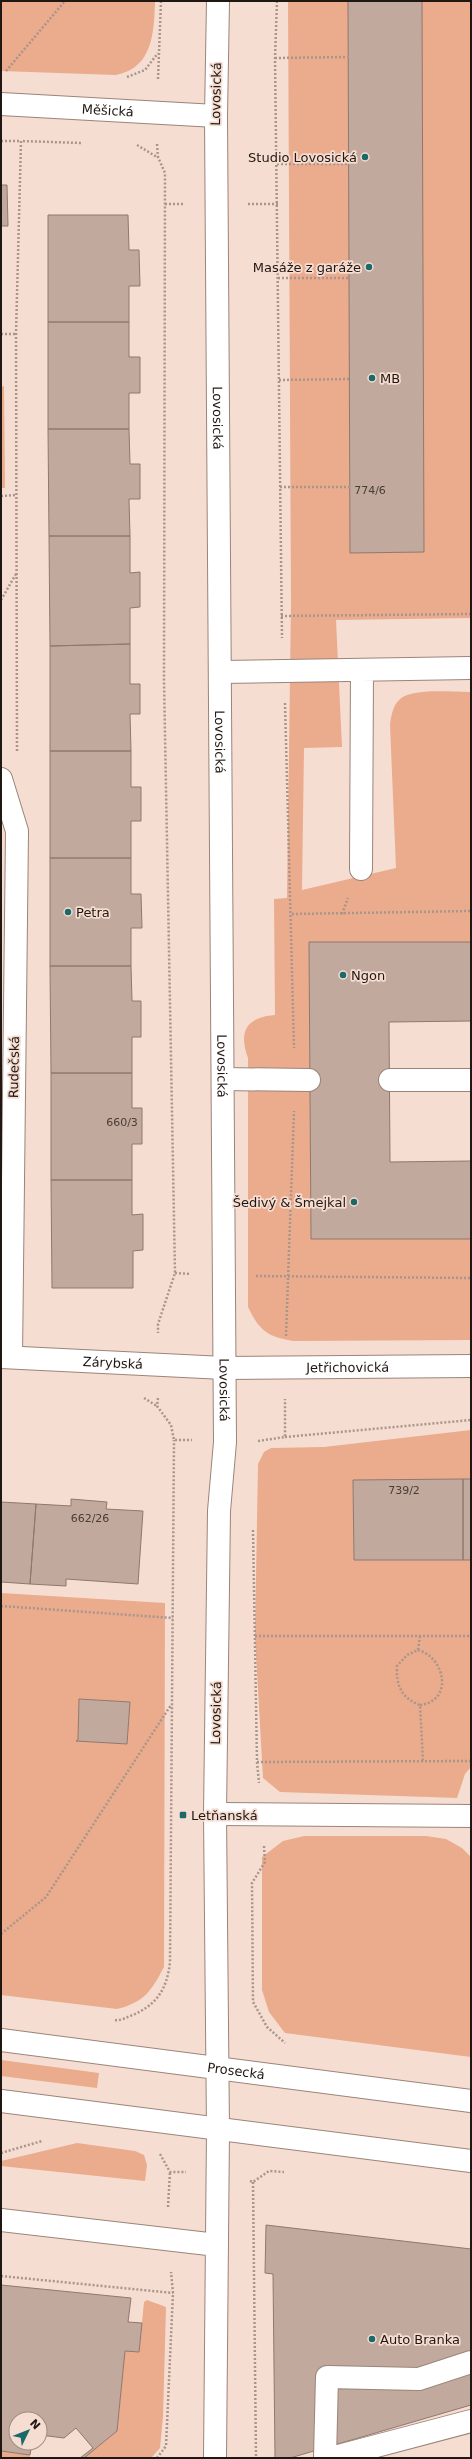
<svg xmlns="http://www.w3.org/2000/svg" width="472" height="2459" font-family="'DejaVu Sans',sans-serif">
  <rect width="100%" height="100%" fill="#f6ddd1"/>
  <!-- green -->
  <path fill="#ebab8d" fill-rule="evenodd" d="M1,1H155C154,32 153,68 116,75L1,71Z
    M288,1H471V618L336,620L342,747L304,748L302,890L396,868L390,725C391,716 393,705 400,699C413,688 453,692 471,692V942L309,943L311,1239H471V1340L293,1341C267,1337 259,1330 248,1307V1058C238,1031 247,1017 275,1015L274,899L287,898L291,603Z
    M4,386L5,488H1V387Z
    M471,1430V1479L353,1480L354,1560H471V1767L465,1774L457,1798L280,1792L263,1778L255,1636L258,1464L264,1452L271,1448L324,1447Z
    M1,1593L165,1603L164,1967C151,1991 145,2002 117,2009L1,1995ZM79,1699L130,1702L127,1744L76,1741L78,1740Z
    M304,1836H426L446,1839L462,1848L471,1857V2057L285,2033L269,2012L262,1990V1857L283,1841Z
    M1,2060L99,2073L97,2088L1,2076Z
    M77,2143L135,2151L144,2155L147,2165L145,2181L1,2166V2161Z
    M147,2300L166,2307L163,2416L160,2448L151,2458H84L117,2431L125,2351L139,2352L144,2302Z
    M1,2451L30,2455V2458H1Z"/>
  <!-- building -->
  <path fill="#c2a99e" stroke="#90786e" d="M348,1H422L424,552L350,553Z
    M1,185H7L8,226H1Z
    M48,215H128L129,250H139L140,286H129V322H48Z
    M48,322H129V357H140V393H129V429H48Z
    M48,429H129L130,464H140V499H129L130,536H49Z
    M49,536H130V573L140,572V607L130,608V644L50,646Z
    M130,644V684H140V714H130L131,751H50V646Z
    M50,751H131V787H141V821H131V858H50Z
    M50,858H131V894H141L142,928H131V966H50Z
    M309,942H471V1021L389,1022L390,1162L471,1161V1239H311Z
    M50,966H131L132,1001H141V1037H132V1073H51Z
    M51,1073H132V1108H142V1144H132V1180H51Z
    M51,1180H132V1215L143,1214V1250L133,1251V1288H52Z
    M463,1479H471V1560H463Z
    M463,1479V1560H354L353,1480Z
    M71,1499L107,1502L106,1509L143,1511L138,1584L66,1579V1586L30,1584L36,1504L71,1506Z
    M1,1502L36,1504L30,1584L1,1582Z
    M79,1699L130,1702L127,1744L76,1741L78,1740Z
    M266,2225L471,2249V2405L290,2458H275L273,2274L265,2273Z
    M1,2285L131,2298L128,2322L142,2323L139,2352L125,2351L117,2431L84,2458H80L93,2448L76,2428L64,2438L40,2435V2419H16V2443H32L30,2455L1,2451Z"/>
  <g fill="none" stroke-linecap="round" stroke-linejoin="round">
    <defs>
      <path id="lane" d="M220,672L471,668
        M361,869L362,670
        M223,1079L309,1080
        M390,1080H471
        M215,1814L471,1816
        M1,2220L217,2245
        M215,2458L218,2130
        M325,2458L327,2377L419,2379L471,2362
        M331,2458L471,2421"/>
      <g id="street">
        <path id="s1" d="M1,104L216,116"/>
        <path d="M1,779L17,831L11,1357"/>
        <path id="s2" d="M1,1357L224,1368L471,1366"/>
      </g>
      <g id="secondary">
        <path id="s3" d="M218,1L216,116L225,1442L219,1511L215,1814L218,2130"/>
        <path id="s4" d="M1,2040L471,2101"/>
        <path d="M1,2101L471,2161"/>
      </g>
    </defs>
    <!-- lane casing -->
    <use href="#lane" stroke="#9b8479" stroke-width="24"/>
    <!-- street casing -->
    <use href="#street" stroke="#9b8479" stroke-width="24"/>
    <!-- secondary casing -->
    <use href="#secondary" stroke="#9b8479" stroke-width="24"/>
    <!-- path -->
    <path stroke="#a8958c" stroke-width="2.5" stroke-dasharray="2 2" stroke-linecap="butt" d="M277,1L275,58L282,638
      M275,58L349,57
      M6,71L65,1
      M127,77L145,70L158,53
      M158,79L161,1
      M1,141H21
      M157,144L158,157L165,173L164,680L175,1273L158,1324V1333
      M137,145L157,157
      M277,164H349
      M165,204H183
      M248,204H278
      M278,278H349
      M1,334H16
      M279,380L350,379
      M280,487H350
      M1,496L17,495
      M1,600L16,574
      M281,616L471,614
      M285,703L294,1048
      M17,751L16,334L21,141L81,143
      M292,914L471,911
      M342,914L348,898
      M175,1273L191,1274
      M256,1276L471,1278
      M286,1336L294,1111
      M144,1398L157,1406
      M158,1398L157,1406L171,1425L174,1440H192
      M285,1437L471,1420
      M258,1441L285,1437V1399
      M253,1530L257,1762L259,1783
      M1,1606L173,1618
      M255,1636H471
      M420,1636L418,1650L407,1655L397,1666C396,1685 401,1698 420,1705L423,1761
      M418,1650C445,1657 454,1701 420,1705
      M257,1762L471,1761
      M264,1846L265,1862L252,1883L253,2002L267,2027L285,2043
      M1,1934L46,1897L171,1705
      M115,2020C120,2021 125,2018 130,2016C156,2006 167,1990 170,1962L174,1440
      M1,2153L42,2141
      M160,2154L170,2172H186
      M250,2181L253,2182L269,2171L284,2172
      M253,2182L256,2458
      M168,2207L170,2172
      M1,2276L173,2293
      M157,2458L166,2446L173,2293L171,2272"/>
    <!-- lane -->
    <use href="#lane" stroke="#fff" stroke-width="22"/>
    <!-- street -->
    <use href="#street" stroke="#fff" stroke-width="22"/>
    <!-- secondary -->
    <use href="#secondary" stroke="#fff" stroke-width="22"/>
  </g>
  <!-- markers -->
  <g fill="#1b696b" stroke="#f6ddd1" stroke-width="1.5">
    <circle cx="365" cy="157" r="4"/>
    <circle cx="369" cy="267" r="4"/>
    <circle cx="372" cy="378" r="4"/>
    <circle cx="68" cy="912" r="4"/>
    <circle cx="343" cy="975" r="4"/>
    <circle cx="354" cy="1202" r="4"/>
    <rect x="179" y="1811" width="8" height="8" rx="2"/>
    <circle cx="372" cy="2339" r="4"/>
  </g>
  <g text-anchor="middle" dominant-baseline="central" stroke-width="3.5" stroke-linejoin="round" paint-order="stroke">
    <!-- number labels -->
    <g font-size="11" fill="#483c36">
      <text x="370" y="490">774/6</text>
      <text x="122" y="1122">660/3</text>
      <text x="404" y="1490">739/2</text>
      <text x="90" y="1518">662/26</text>
    </g>
    <!-- street labels -->
    <g font-size="13" fill="#201713" stroke="#f6ddd1">
      <text transform="translate(216 94) rotate(-89)">Lovosická</text>
      <text stroke="none"><textPath href="#s1" startOffset="107">Měšická</textPath></text>
      <text stroke="none"><textPath href="#s3" startOffset="417">Lovosická</textPath></text>
      <text stroke="none"><textPath href="#s3" startOffset="741">Lovosická</textPath></text>
      <text stroke="none"><textPath href="#s3" startOffset="1065">Lovosická</textPath></text>
      <text transform="translate(14 1067) rotate(-89)">Rudečská</text>
      <text stroke="none"><textPath href="#s2" startOffset="112">Zárybská</textPath></text>
      <text stroke="none"><textPath href="#s2" startOffset="347">Jetřichovická</textPath></text>
      <text stroke="none"><textPath href="#s3" startOffset="1389">Lovosická</textPath></text>
      <text transform="translate(216 1713) rotate(-89)">Lovosická</text>
      <text stroke="none"><textPath href="#s4" startOffset="237">Prosecká</textPath></text>
    </g>
    <!-- poi labels -->
    <g font-size="13" fill="#201713" stroke="#f6ddd1" text-anchor="start">
      <text x="357" y="157" text-anchor="end">Studio Lovosická</text>
      <text x="361" y="267" text-anchor="end">Masáže z garáže</text>
      <text x="380" y="378">MB</text>
      <text x="76" y="912">Petra</text>
      <text x="351" y="975">Ngon</text>
      <text x="346" y="1202" text-anchor="end">Šedivý &amp; Šmejkal</text>
      <text x="191" y="1815">Letňanská</text>
      <text x="380" y="2339">Auto Branka</text>
    </g>
  </g>
  <!-- border -->
  <rect width="472" height="2459" fill="none" stroke="#201713" stroke-width="4"/>
  <!-- north arrow -->
  <g transform="translate(28 2431) rotate(47)"><circle r="19" fill="#f6ddd1" stroke="#a08e85"/>
  <path d="M0-3L7 15L0 10L-7 15Z" fill="#1b696b"/>
  <text y="-6" font-size="11" font-weight="bold" text-anchor="middle" fill="#201713">N</text>
  </g>
</svg>
